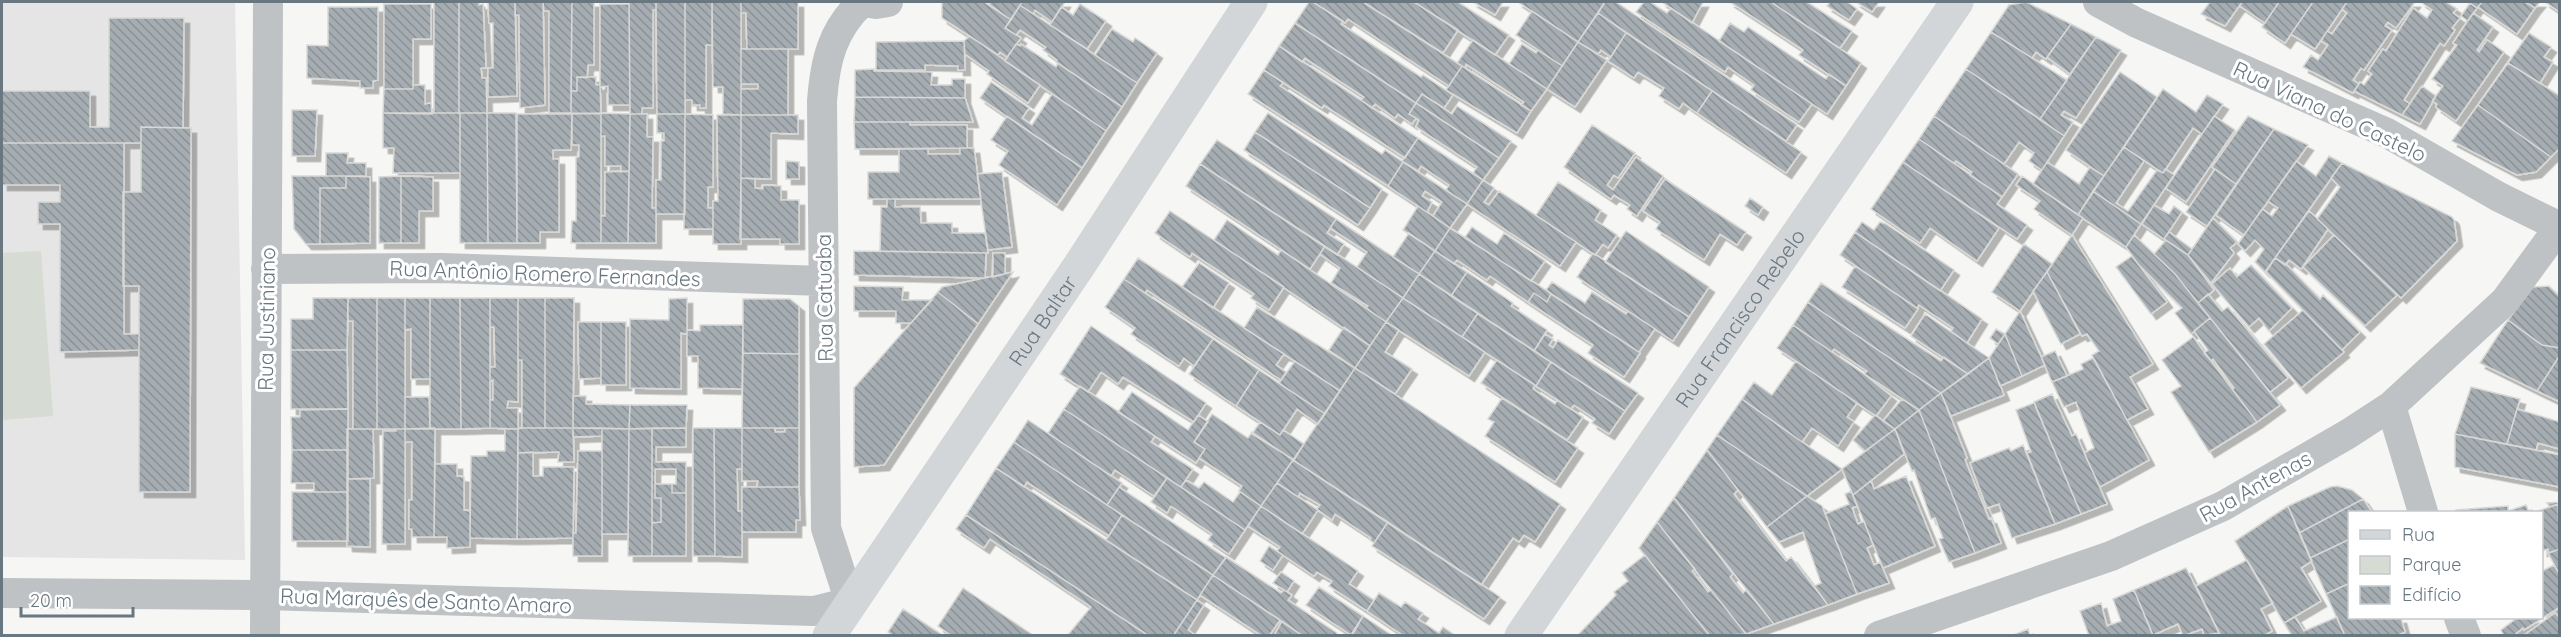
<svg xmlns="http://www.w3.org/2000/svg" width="2561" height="637" font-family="Quicksand,sans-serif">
  <defs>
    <pattern id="building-back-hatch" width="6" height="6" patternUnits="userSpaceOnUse" patternTransform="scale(1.5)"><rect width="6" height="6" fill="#a6adb2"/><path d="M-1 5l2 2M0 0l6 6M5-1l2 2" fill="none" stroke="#8b9296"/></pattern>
    <filter id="shadow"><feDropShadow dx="5.5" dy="5.5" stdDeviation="0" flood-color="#0004"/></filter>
  </defs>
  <rect width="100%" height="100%" fill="#f6f6f4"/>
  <!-- built -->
  <path fill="#e4e5e4" d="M2,2H235L245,560L2,557Z"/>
  <!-- green -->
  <path fill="#d6dbd3" d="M41,251L53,416L2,420V253Z"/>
  <!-- building -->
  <path fill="url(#building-back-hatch)" stroke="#d8d8d6" stroke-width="1.5" filter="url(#shadow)" d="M434,2H459V113H434Z
    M459,2H479V5L483,4L486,68H481L482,78H486L487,113H459Z
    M488,2H515L517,96L488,97V68H493V23H489Z
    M515,2H543L545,105L520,108L519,15H515Z
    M543,2H572L571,113H549V11H544Z
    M572,2H594V65H588L587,78L577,77V91H571Z
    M629,2H656V10H653V108H642V114H630Z
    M656,2H685V114H657Z
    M685,2H712V45H706V108H700V105H692V100H685Z
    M712,2H741V115L723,114V87H713Z
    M741,2H798V49H747L746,13H741Z
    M942,2H984L1011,20L1005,28L1021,38L1007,57L1000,52L998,55L942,18Z
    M991,2H1022L1011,20L989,4Z
    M1022,2H1065L1052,22L1035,10L1033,14L1020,5Z
    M1309,2H1313L1343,21L1341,24L1421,77L1423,75L1453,95L1444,108L1422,94L1416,103L1295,23Z
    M1313,2H1363L1462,66L1449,86L1348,19L1345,23Z
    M1363,2H1414L1458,30L1443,53Z
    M1414,2H1458L1509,35L1495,55Z
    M1473,2H1503L1495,15Z
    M1518,2H1605L1578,42Z
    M1605,2H1616L1797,125L1786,141L1598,13Z
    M1644,2H1650L1667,13L1671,8L1812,104L1799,122L1751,90L1754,85L1728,67L1725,72L1636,12Z
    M1662,2H1703L1692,23Z
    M1730,2H1771L1861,63L1846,86L1799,55L1803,50Z
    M1771,2H1807L1852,31L1840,48Z
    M1830,2H1847L1857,9L1849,20L1827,6Z
    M1856,2H1879L1872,12Z
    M2026,2L2071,24L2046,59L2036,52L2032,58L1991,32L2009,5Z
    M2210,2H2242L2225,26L2201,14Z
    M2242,2H2279L2265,23L2240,6Z
    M2279,2H2313L2285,43L2262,27Z
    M2313,2H2347L2315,49L2291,34Z
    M2347,2H2415L2396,28L2388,22L2385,26L2392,30L2364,70L2361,68L2353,80L2359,84L2353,93L2303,67L2311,55L2318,60L2328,45L2321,41L2327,31L2332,34L2347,13L2342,9Z
    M2421,2H2446L2457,9L2453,13L2460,18L2452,28L2455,30L2444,46L2440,43L2404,100L2410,104L2402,115L2354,91L2360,82L2364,85L2372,74L2368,71L2383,49L2386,51L2413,8L2427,18L2432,10Z
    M2468,2H2482L2477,8Z
    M2482,2H2525L2535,8L2517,34L2478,7Z
    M2525,2H2540L2535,8Z
    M2545,2H2560V12Z
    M2470,3L2477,8L2468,21L2461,16Z
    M384,4H431V39H413V89H384Z
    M600,4H629L630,105H608V86L600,87Z
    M1080,4L1106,21L1087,49L1050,25L1061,7L1073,15Z
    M1020,5L1137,83L1122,107L1056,62L1057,60L1043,50L1046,47L1020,30L1016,35L1005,28Z
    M328,7H378V80L373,81V88H360V81L307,78V45L328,46Z
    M1532,11L1578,42L1562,66L1516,35Z
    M1598,13L1626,33L1611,57L1601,50L1598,54L1578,42Z
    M2473,13L2493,27L2477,50L2479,52L2487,40L2504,52L2456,121L2436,107L2437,104L2432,101L2443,86L2432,79L2457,45L2453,43Z
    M109,18H184L183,128L141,127V143H2V91H90V127H109Z
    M1295,23L1416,103L1409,114L1416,118L1412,124L1398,114L1395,118L1375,104L1372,108L1361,100L1364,97L1305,58L1302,62L1279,46Z
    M1730,23L1744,32L1748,27L1826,79L1829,74L1846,86L1827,114L1719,41Z
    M2071,24L2096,37L2070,74L2047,57Z
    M1112,29L1133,42L1135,38L1157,53L1137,83L1095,55Z
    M1991,32L2067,80L2040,119L1966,69Z
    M1626,33L1712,91L1697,113L1683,103L1679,109L1659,96L1664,88L1638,72L1634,78L1608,61Z
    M2529,33L2551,47L2544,57L2553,62L2540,83L2508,63Z
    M970,36L1040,85L1028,103L987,74L989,71L965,54L964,41Z
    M2096,37L2121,50L2076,118L2064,111L2061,115L2073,122L2064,136L2040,119Z
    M1473,40L1547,89L1531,111L1521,105L1524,102L1466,64L1465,68L1457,63Z
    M964,41L965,70H958V66L925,65V70H876V42Z
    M1578,42L1607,60L1575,107L1547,89Z
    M1016,44L1020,46L1021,44L1056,67L1058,63L1122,107L1106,131L1005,61Z
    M1522,44L1536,53L1538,50L1562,66L1547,89L1509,64Z
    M1279,46L1418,138L1405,158L1324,105L1322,108L1264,70Z
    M741,49H788V115H741V89H758V84H741Z
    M2508,63L2560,96V148L2551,157L2478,105Z
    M1462,66L1531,111L1517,133L1446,90Z
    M874,69V71L932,72L931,85H952V79H965V98L855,97V70Z
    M1966,69L2064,136L2042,170L2029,161L2034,153L2019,142L2004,164L1934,116Z
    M1264,70L1283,83L1280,86L1382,154L1385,150L1403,162L1388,186L1248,94Z
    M2120,72L2157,97L2104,176L2066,150Z
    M577,77H596V85H600L601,114L571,113V91H577Z
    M991,82L1029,108L1022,118L1032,125L1052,94L1106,131L1082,168L980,98Z
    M413,85H425V104L431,103L432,114L383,113L384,89H413Z
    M2422,86L2436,96L2420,124L2402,115Z
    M2163,89L2196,112L2207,95L2223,104L2202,134L2193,128L2163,173L2124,147Z
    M1712,91L1801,152L1786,173L1697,113Z
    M1422,94L1452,114L1457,106L1511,141L1499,158L1416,103Z
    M855,97L965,98L973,122H854Z
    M1416,103L1499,158L1483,180L1473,173L1477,167L1416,127L1419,120L1409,114Z
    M2478,105L2551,157L2536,172L2517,175L2452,141Z
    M292,110H317L315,156H292Z
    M383,113H460V173H393L394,148H383Z
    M460,113H487L488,243H460Z
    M487,113H516L517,243H488Z
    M601,113L630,114L629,171L621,172V166H605V136H601Z
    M1268,113L1382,189L1370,208L1255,132Z
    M517,114H572L571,150H553V159H559V232H540V243H517Z
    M572,114L601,113V243H571L572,221H576V157H579V145H572Z
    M630,114H647V137H653L652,208H656V243H628Z
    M657,114H685V214H656V180H661V141H664V133H657Z
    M685,114L713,115V187H708V208H713V229H684Z
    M717,115H741V244H713V201H718Z
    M741,115H798V134L771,133V179L741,178Z
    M1007,116L1082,168L1057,205L999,165L1008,151L991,140Z
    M1934,116L2018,174L2002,197L1970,175L1972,172L1956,161L1954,163L1919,139Z
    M2214,116L2235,130L2186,202L2166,188Z
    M2248,116L2274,129L2236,184L2212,167Z
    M854,122H910V125H967V148L855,149Z
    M1592,125L1635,153L1618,178L1614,175L1607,185L1613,190L1636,157L1663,176L1637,216L1627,209L1630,205L1614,195L1611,199L1564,167Z
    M141,127L191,128L190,492H139V286H123V192H141Z
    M2274,129L2308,145L2244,235L2216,215Z
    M1255,132L1370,208L1358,225L1244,150Z
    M1418,138L1483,180L1467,204L1446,190L1449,185L1421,166L1418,171L1402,161Z
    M1919,139L2002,197L1997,204L2027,225L2017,239L1903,162Z
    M1217,140L1336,219L1327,233L1344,244L1337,255L1200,164Z
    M2,143H124V334H139V350L60,352V224H38V202H60V185H2Z
    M2124,147L2144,161L2116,203L2128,211L2157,170L2163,173L2165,169L2174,175L2141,224L2093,191Z
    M960,148H974L981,199H868V172H899V149H928V154H960Z
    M326,153H348L347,163H366V176H326Z
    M2329,156L2342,163L2265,272L2255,262L2264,249L2255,240L2245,251L2238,244L2262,209L2272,216L2278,208L2268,201L2296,161L2316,176Z
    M786,161L799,162V179H786Z
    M1403,162L1467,204L1450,228L1433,216L1442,202L1425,191L1422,196L1432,202L1427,212L1388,186Z
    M1903,162L1999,228L1977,261L1930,228L1920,243L1871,209Z
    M2047,162L2079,184L2090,167L2104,176L2078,215L2033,184Z
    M2342,163L2452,217L2454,220L2457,241L2401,298L2317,219L2340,187L2331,178Z
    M1200,164L1325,246L1310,269L1186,186Z
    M2215,169L2236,184L2207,226L2186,212Z
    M629,171L628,243H601V216H605V172Z
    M1002,172L1012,247L988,250L977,174Z
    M292,176H346V188H320V244H306L294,229Z
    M346,176L370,177V243L320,244V188H346Z
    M401,176V243H379V177Z
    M401,176L433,177V211H419V243H401Z
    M2022,176L2083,218L2072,235L2034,209L2040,201L2016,185Z
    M741,178L755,179V188L763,189V185L781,186V200H799V244H780V239H740Z
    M1665,179L1746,232L1737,245L1720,234L1704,260L1656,229L1660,222L1643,211Z
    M1483,180L1494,188L1484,202L1489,205L1499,191L1576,242L1560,266L1467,204Z
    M1558,182L1601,210L1595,220L1617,235L1608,248L1603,244L1595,255L1536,215Z
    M2093,191L2141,224L2126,247L2078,215Z
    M1750,198L1763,207L1758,215L1745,206Z
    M887,199H895V207H920L921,223H952V233H985L988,253L880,251L881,207H887Z
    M2154,205L2169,214L2174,206L2182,212L2164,239L2142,224Z
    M1418,206L1450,228L1435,251L1403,230Z
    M1170,211L1284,287L1269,310L1251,298L1254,294L1192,253L1190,257L1155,233Z
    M2309,211L2328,229L2301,269L2289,260L2285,265L2275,258Z
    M2213,218L2237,242L2230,248L2234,253L2211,283L2188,255Z
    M1336,219L1419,274L1403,298L1357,267L1367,252L1330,228Z
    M1227,220L1278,255L1281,250L1386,322L1370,346L1214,240Z
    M1862,222L1874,230L1880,222L1886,224L1954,270L1940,291L1855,232Z
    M1472,227L1497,244L1504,233L1545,261L1531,281L1465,237Z
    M1450,228L1546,290L1551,294L1547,302L1534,293L1528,302L1490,276L1487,280L1457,260L1454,264L1435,251Z
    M1626,231L1709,287L1689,317L1605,262Z
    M1855,232L1982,319L1967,343L1951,331L1953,328L1919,305L1917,308L1840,255Z
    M2169,232L2192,249L2188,255L2164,239Z
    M1409,233L1435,251L1419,274L1393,257Z
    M2072,235L2153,364L2130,377L2148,409L2127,420L2092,355L2099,351L2087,334L2082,336L2047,272Z
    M2134,235L2175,274L2210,318L2191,334L2175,313L2182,308L2138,264L2126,247Z
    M2334,235L2397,295L2365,326L2303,267Z
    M2166,240L2188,255L2214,290L2198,303L2175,274L2154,254Z
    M2024,244L2052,264L2020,311L1992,292Z
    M1325,246L1403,298L1386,322L1366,308L1368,306L1331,283L1340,268L1320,254Z
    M854,251L986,253L985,278L854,275Z
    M1435,251L1467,272L1451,296L1419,274Z
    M993,253H1005V274L993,277Z
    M1593,253L1689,317L1673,341L1577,277Z
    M2132,256L2167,302L2151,314L2116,267Z
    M1138,258L1284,354L1276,365L1286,372L1281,380L1147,290L1145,293L1124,279Z
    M2275,258L2288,266L2320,299L2323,295L2360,332L2342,350L2266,272Z
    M1199,263L1229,283L1213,308L1182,287Z
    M2251,265L2292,308L2269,331L2259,318L2249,327L2212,284L2230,268L2237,277Z
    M1855,266L1918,309L1905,328L1842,287Z
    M1013,272L978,324L938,292L942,287Z
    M1467,272L1513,303L1511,306L1547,330L1534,351L1451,296Z
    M2047,272L2080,334L2061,344L2033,291Z
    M1419,274L1478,313L1462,337L1403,298Z
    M1124,279L1213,339L1194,366L1184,358L1179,366L1131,334L1135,328L1105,307Z
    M1552,282L1585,303L1592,292L1626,314L1628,311L1655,329L1639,352L1546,290Z
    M1821,283L1941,361L1944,357L1968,374L1941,393L1808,302Z
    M854,286L903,287L902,300H932L911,323H896V311H854Z
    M2549,286L2560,297V348L2542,345L2508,320L2533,287Z
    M938,292L978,324L884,465L854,467V388Z
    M1534,293L1547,302L1551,294L1639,352L1640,353L1624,377L1588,353L1593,345L1528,302Z
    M2208,294L2222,311L2228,307L2288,378L2270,392L2198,303Z
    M313,298H348L347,350H291V319H313Z
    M351,298H377V429H353V321H348V299Z
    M377,298H405V429H377Z
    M405,298H430V379H411V329L405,330Z
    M430,298H460L461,429H430Z
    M460,298H490V428L461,429Z
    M490,298H518V402L508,401L507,408H518V429L490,428V400H493V380L490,381V367H495L494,327H490Z
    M518,298H545V428H522V360H518Z
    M545,298H574L573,428H545Z
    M687,298V334L681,333V389L630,388V319L669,320V299Z
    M1403,298L1485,352L1469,376L1386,322Z
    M743,299H790L799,306V354L743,353Z
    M1808,302L1941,393L1919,410L1878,383L1864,374L1867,371L1834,349L1832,352L1793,325Z
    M1257,307L1355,368L1340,391L1244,328Z
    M2303,310L2344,352L2301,388L2264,344Z
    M2020,311L2045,365L2022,376L2005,334Z
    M1478,313L1551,362L1536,386L1462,337Z
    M1925,314L1967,343L1989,358L1968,374L1911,336Z
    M2210,318L2280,405L2257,422L2232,389L2234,388L2213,359L2211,361L2204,353L2208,350L2194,331Z
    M2508,320L2542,345L2560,348V355L2537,391L2480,363Z
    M578,322H601V378L579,379Z
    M601,322H626V385H601Z
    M1386,322L1399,330L1385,352L1412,369L1395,394L1355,368Z
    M700,325H743L742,389L698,388V356H687V330L700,331Z
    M1793,325L1864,374L1891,396L1876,416L1777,348Z
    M1091,326L1206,403L1194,422L1123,377L1118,384L1101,372L1088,392L1060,374Z
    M1344,327L1370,346L1355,368L1329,350Z
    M1996,329L2005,334L1998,344L1990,338Z
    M1545,334L1553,339L1549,345L1553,348L1558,340L1638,393L1625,411L1534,351Z
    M2005,334L2022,376L2000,386L1989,358Z
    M2193,337L2257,422L2209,452L2171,392L2181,386L2162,360Z
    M1213,339L1259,370L1236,406L1189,374Z
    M291,350H347L348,409H291Z
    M2055,351L2067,376L2052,382L2041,357Z
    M743,353L799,354V428H742Z
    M2560,355V399L2558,401L2537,391Z
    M1989,358L2004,395L1951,416L1941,393Z
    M2093,358L2149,460L2100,487L2084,453L2094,448L2076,402L2064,407L2052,382L2083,369L2081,364Z
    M1497,360L1535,385L1533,389L1555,404L1557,400L1583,417L1567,440L1481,383Z
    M1295,361L1340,391L1325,414L1279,383Z
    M1796,361L1857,403L1847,417L1854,422L1838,446L1812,428L1802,442L1742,399L1754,382L1772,395Z
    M1551,362L1625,411L1609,434L1592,423L1595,419L1574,405L1571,409L1536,386Z
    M1355,368L1560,504L1535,542L1524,535L1519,542L1513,538L1481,585L1293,460Z
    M1259,370L1325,414L1318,424L1297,409L1280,435L1236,406Z
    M1080,386L1155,436L1151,442L1193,469L1181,487L1064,409Z
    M2471,387L2520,399L2507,444L2455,434Z
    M1132,392L1188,430L1198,415L1208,422L1194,442L1205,449L1196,463L1118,412Z
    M1941,393L1967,458L1965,460L1989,519L1991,518L2001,543L1975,553L1919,410Z
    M2052,394L2072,436L2076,434L2107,504L2081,514L2034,402Z
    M573,396H586V404L630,405L629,429L573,428Z
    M405,397H429L430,429H405Z
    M1502,398L1578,448L1555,482L1485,436L1494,422L1488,419Z
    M1742,399L1802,442L1842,469L1807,496L1717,435Z
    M1902,399L1919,410L1895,429L1883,421Z
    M2034,403L2081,514L2055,524L2027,453L2031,452L2016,410Z
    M630,405H687L686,428L629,429Z
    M348,409V450H292L291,417H300V410Z
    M1064,409L1167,478L1154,496L1115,470L1111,476L1048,433Z
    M2517,409L2560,422V449L2538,443L2536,450L2507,444Z
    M1919,410L1975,553L1949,562L1939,539L1943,538L1935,518L1931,519L1914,470L1912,471L1895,429Z
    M1212,414L1248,438L1252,432L1293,460L1261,506L1239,491L1242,486L1199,458L1205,449L1194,442Z
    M1875,415L1895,429L1865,451L1853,440Z
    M1028,420L1122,483L1107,505L1014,442Z
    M1260,422L1280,435L1283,430L1304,444L1294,460L1252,434Z
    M435,428L434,537H412V529H409V500H412V442H405V429Z
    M522,428H573L574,462H558L559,452L518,453V429Z
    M573,428H602V436L573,437Z
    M602,428L629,429L628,534H602Z
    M652,428H686V447H656V462H686V493H672V484H676V469H655V498H661V522L652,523Z
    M652,428V556H628L629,429Z
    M693,428H714L715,556H693Z
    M714,428H742V469H737L738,511H742V557L715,556Z
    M742,428H775V432H785V428H799V487H757L758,481H742Z
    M347,429H373L374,478L347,479Z
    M396,429H405V544H382L383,431H396Z
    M505,429H518L517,539L470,538L471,456H487V451H505Z
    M1895,429L1904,454L1853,495L1842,469Z
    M2455,434L2560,455V487L2455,467Z
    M1717,435L1807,496L1767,527L1707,450Z
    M1014,442L1122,515L1109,536L1027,482L1024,487L996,468Z
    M2023,445L2055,524L2012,538L1999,504L1987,508L1970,463L2009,448L2011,451Z
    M292,450H348V492H314V483H291Z
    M1707,450L1738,490L1734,494L1786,561L1791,557L1828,605L1774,624L1674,498Z
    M578,451H602V556H573V533H576Z
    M533,452V476H543V467H574L573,538L517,539L518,453Z
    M1293,460L1388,522L1374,543L1370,540L1371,538L1335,514L1332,520L1317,509L1320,505L1300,493L1298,497L1277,483Z
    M435,464H457V476L464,477V510L470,511V547L447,548V537H434Z
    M996,468L1197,600L1173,636H1149L966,515Z
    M1906,476L1935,546L1883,568L1853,495L1871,481L1874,489Z
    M1167,478L1245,530L1229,554L1208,540L1212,534L1171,506L1167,513L1151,502Z
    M347,479H370V547L347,546Z
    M1186,480L1199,488L1204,482L1233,502L1240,492L1261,506L1245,530L1181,487Z
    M1277,483L1318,510L1302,534L1261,506Z
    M655,484H672V493H686V556H652V523L661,522V498H655Z
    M2337,486L2352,490L2363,499L2299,533L2288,506L2330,487Z
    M742,487H799L800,520H796V532H742Z
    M1119,487L1226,558L1213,575L1107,505Z
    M1851,491L1857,506L1852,508L1858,524L1864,521L1873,545L1867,548L1874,565L1880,562L1889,583L1857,594L1825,514L1849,504L1845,494Z
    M292,492H348V541H292Z
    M1807,496L1822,506L1857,594L1828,605L1814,586L1821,583L1803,532L1779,542L1767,527Z
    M1674,498L1733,574L1730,577L1743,593L1746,590L1774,624L1746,634L1657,522Z
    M2363,499L2372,512H2350V539L2310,558L2299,533Z
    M2560,502V509L2558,504L2550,507L2547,503Z
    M2558,504L2560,549L2549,553L2548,549L2542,551V512H2535Z
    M2526,505L2529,512H2456V510L2508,506V511Z
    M1261,506L1358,571L1349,584L1374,600L1367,611L1329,586L1332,581L1317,572L1314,576L1277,551L1280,547L1248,526Z
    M2288,506L2312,561L2301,568L2321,601L2284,623L2235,541Z
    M966,515L1149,636H1067L1091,607L990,539L984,548L956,529Z
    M1122,515L1213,575L1197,600L1106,540Z
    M1388,522L1500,597L1484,619L1372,546Z
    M1657,522L1695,569L1692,571L1708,592L1711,590L1746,634L1710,636L1639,548Z
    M2350,539V583L2326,594L2310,558Z
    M1269,546L1283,555L1273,570L1260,561Z
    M2560,549V575L2548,553Z
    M1645,555L1710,636H1577L1616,595L1614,592L1628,581L1622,573Z
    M1226,557L1281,593L1284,590L1292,595L1288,600L1337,633L1336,636H1303L1213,575Z
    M2247,560L2273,603L2261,609L2272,631L2263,636H2221L2196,586Z
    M2554,565L2560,575V607L2524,630L2523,628L2513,636H2504L2501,630L2517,618H2542V571Z
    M2186,568L2219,633L2204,635L2202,629L2183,636L2178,624L2153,635L2134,590Z
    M1281,572L1294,581L1287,592L1273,583Z
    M1213,575L1280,620L1269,636H1262L1200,595Z
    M2350,583V618H2401L2405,632L2396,636H2345L2326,594Z
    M1319,587L1363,616L1351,635L1306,605Z
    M963,588L1033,635L1037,636H952L938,626Z
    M2134,590L2153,636H2089L2080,611L2101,603L2107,626L2121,621L2113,599Z
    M1379,593L1401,607L1405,602L1423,613L1418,619L1439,633L1443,627L1456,636H1404L1367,611Z
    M1197,600L1204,605L1188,630L1196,636H1173Z
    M903,609L944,636H894L888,632Z
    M2555,613L2560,618V636H2523Z
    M1363,616L1393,636H1352Z
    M2295,617L2304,631L2337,617L2345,636H2292L2284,623Z
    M1282,621L1303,636H1274Z
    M2028,629L2030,636H2011Z"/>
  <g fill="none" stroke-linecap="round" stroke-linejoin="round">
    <!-- street -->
    <path stroke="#bec2c5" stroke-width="30" d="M861,2L876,4L888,2
      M2098,2L2137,23L2387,133L2499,197L2560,227
      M266,269L442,268L824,281
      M2391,406L2423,512
      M2,593L264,595L814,611L850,602L826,528L822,101C825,61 832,30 862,2
      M2459,618L2466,636
      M265,636L268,2
      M1879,636L2111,556L2223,506L2348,434L2391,406L2505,301L2560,226"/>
    <!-- secondary -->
    <g stroke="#d2d6d9" stroke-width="33">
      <path id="s1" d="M829,636L1079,266L1251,2"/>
      <path id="s2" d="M1521,636L1957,2"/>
    </g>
  </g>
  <g text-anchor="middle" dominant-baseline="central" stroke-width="6" stroke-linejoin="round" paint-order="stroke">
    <!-- street labels -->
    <g font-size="21" fill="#697781" stroke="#fff">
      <text transform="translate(2330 111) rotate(25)">Rua Viana do Castelo</text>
      <text transform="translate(545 273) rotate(2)">Rua Antônio Romero Fernandes</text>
      <text transform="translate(824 298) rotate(-91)">Rua Catuaba</text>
      <text transform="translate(266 319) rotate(-89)">Rua Justiniano</text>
      <text stroke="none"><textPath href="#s2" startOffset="386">Rua Francisco Rebelo</textPath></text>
      <text stroke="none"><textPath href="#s1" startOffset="381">Rua Baltar</textPath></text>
      <text transform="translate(2255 486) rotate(-29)">Rua Antenas</text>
      <text transform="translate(426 600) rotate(2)">Rua Marquês de Santo Amaro</text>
    </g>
  </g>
  <!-- border -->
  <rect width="2561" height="637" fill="none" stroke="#697781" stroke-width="6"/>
  <!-- legend -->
  <rect x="2348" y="511" width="195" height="108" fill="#ffffff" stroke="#c3c9cd" stroke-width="1.5"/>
  <rect x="2360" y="530" width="30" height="9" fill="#d2d6d9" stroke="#c3c9cd" stroke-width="1.5"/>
  <text x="2402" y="541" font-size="18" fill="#697781">Rua</text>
  <rect x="2360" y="556" width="30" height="18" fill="#d6dbd3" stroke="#c3c9cd" stroke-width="1.5"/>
  <text x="2402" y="571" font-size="18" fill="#697781">Parque</text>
  <rect x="2360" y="586" width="30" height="18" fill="url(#building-back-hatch)" stroke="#c3c9cd" stroke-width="1.5"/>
  <text x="2402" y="601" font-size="18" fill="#697781">Edifício</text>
  <!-- scale -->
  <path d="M21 607v9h112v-9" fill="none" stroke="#697781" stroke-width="3"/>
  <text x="30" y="607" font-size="18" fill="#697781" stroke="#ffffff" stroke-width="4.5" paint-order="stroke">20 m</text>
</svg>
